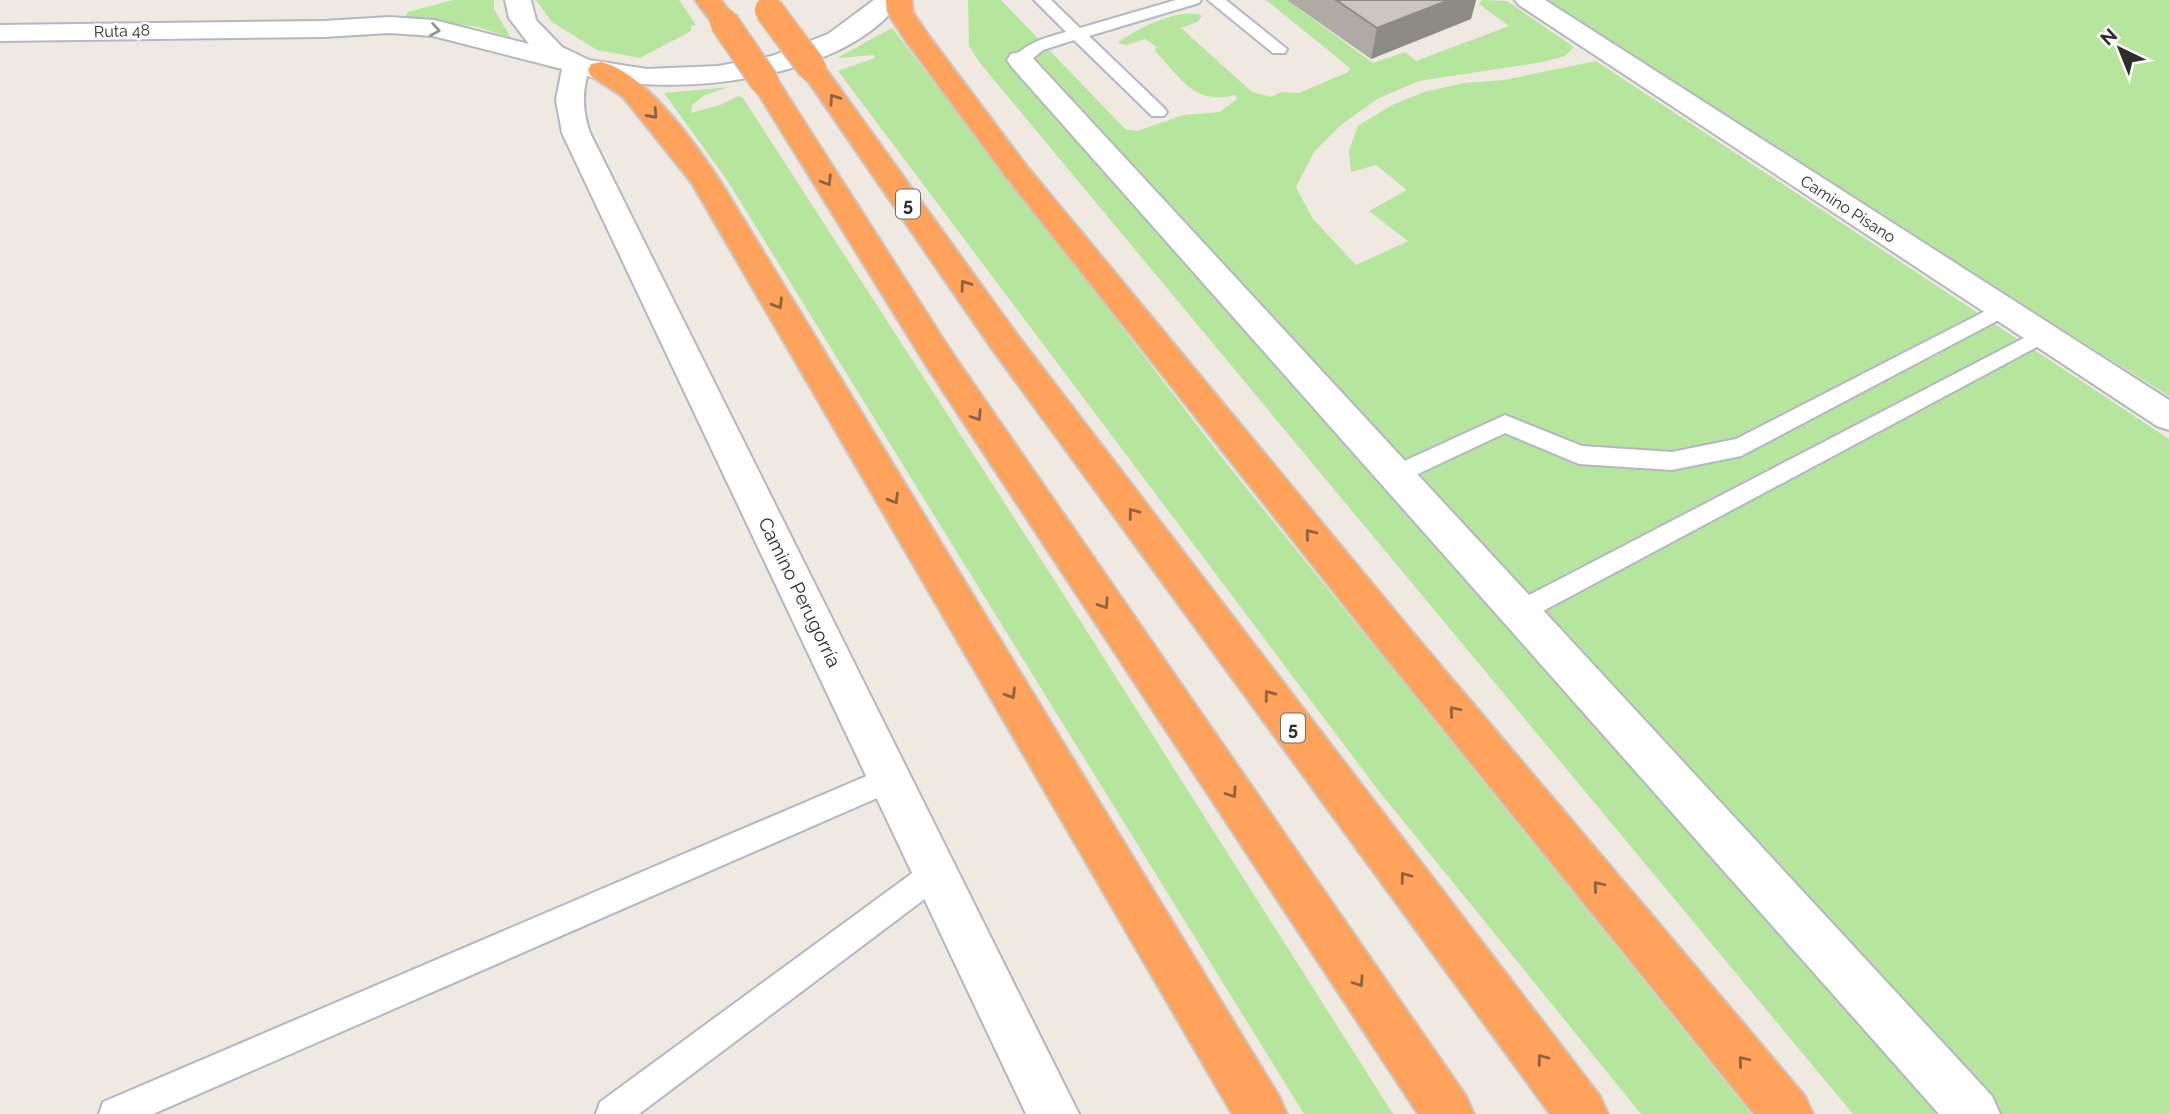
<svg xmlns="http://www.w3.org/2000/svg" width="2169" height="1114" font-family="Raleway,sans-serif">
  <rect width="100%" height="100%" fill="#efe9e1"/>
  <!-- green -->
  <path fill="#b6e59e" d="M453,0H494V9L511,38L478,27L405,17L408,12Z
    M536,0H679L696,25L691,26V31L640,58L597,50L552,22Z
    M968,0H1001L1125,129L1137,131L1184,115L1220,112L1237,99L1235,95C1193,105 1182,79 1155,51L1157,47L1145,39L1126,45L1118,43C1134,30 1182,6 1202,16L1197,22L1181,28L1252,92L1271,97L1281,92L1299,93L1348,72L1350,68L1266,0H1287L1373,63L1405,52L1416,61L1509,26L1479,4L1482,0L1507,1L1574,47L1565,56L1543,62L1419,81L1379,98L1342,124L1314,152L1296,187L1313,219L1356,265L1408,241L1369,211L1407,190L1376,165L1351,172L1349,151L1358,126L1392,105L1424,92L1464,83L1504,80L1596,61L2169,439V1114H1853L980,63L969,46Z
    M1544,0H2169V396L2127,370Z
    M892,28L1223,459L1751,1114H1641L1378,790L838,71L875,58L874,55L837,58Z
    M729,87L705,95L692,105L691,113L720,105L738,96L743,98L1055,581L1393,1114H1304L727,180L664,93Z"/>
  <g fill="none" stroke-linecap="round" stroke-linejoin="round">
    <defs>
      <path id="lane" d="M1034,0H1051L1080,28L1176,0H1201L1199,3L1089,36L1164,108L1167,112L1164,116H1152L1074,40L1043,50L1026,64H1014L1012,60C1026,42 1045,38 1066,32Z
        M1208,0H1226L1287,49L1285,53H1273Z
        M2003,302L2010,304L2013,309L2010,314L1741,456L1672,470L1579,464L1505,433L1403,481L1395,484L1387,481L1383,475L1387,469L1505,415L1582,446L1672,452L1736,439Z
        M2043,328L2050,330L2054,335L2050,340L1528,619L1519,623L1510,619L1506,612L1510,605Z
        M890,766L900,770L904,779L900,788L153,1114H99L103,1102Z
        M936,859L946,863L951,873L946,883L639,1114H596L600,1102L926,863Z"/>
      <path id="street" d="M1515,0H1545L2169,400V430L2157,426L1519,5Z
        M1020,52L1029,54L1992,1096L2000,1114H1939L1011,66L1007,60L1011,54Z"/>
      <path id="secondary" d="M505,0H531L536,20L562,47L589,60L647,69L718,66L772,56L828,34L874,0H901C845,81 675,98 587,76C582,96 583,113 590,133L1079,1114H1026L562,133L556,100L562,69L433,36L389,33L324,37L0,41V25L324,21L389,17L434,20L529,44L509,18Z"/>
      <path id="highway" d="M695,0H721L737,22L733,27L724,30L715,27Z
        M886,0H912L913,12L929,36L1026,165L1410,629L1805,1096L1813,1114H1754L1382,653L1006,177L905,40L887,12Z
        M812,60L821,62L1016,333L1600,1096L1608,1114H1550L992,349L799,68L803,62Z
        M601,62C646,73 694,142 719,179L1279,1096L1287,1114H1232L691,182L623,97L591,76L588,70L591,64Z
        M765,74L775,76L779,82L951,351L1466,1096L1474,1114H1418L927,367L751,82L755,76Z"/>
    </defs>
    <!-- lane casing -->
    <use href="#lane" stroke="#b4b7c1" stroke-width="4"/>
    <!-- street casing -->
    <use href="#street" stroke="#b4b7c1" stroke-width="4"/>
    <!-- secondary casing -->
    <use href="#secondary" stroke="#b4b7c1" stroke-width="4"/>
    <!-- highway casing -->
    <use href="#highway" stroke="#c9c9c9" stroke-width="4"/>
    <!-- lane -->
    <use href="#lane" fill="#fff" fill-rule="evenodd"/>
    <!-- street -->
    <use href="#street" fill="#fff" fill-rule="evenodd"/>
    <!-- secondary -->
    <use href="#secondary" fill="#fff" fill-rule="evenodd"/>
    <!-- highway -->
    <use href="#highway" fill="#ffa35c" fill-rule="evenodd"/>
    <defs>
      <path id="highway-bridge" d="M769,10L812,68
        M724,22L765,82"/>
    </defs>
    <!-- highway-bridge casing -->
    <use href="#highway-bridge" stroke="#c9c9c9" stroke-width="31" stroke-linecap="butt"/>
    <!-- highway-bridge -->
    <use href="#highway-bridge" stroke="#ffa35c" stroke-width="28"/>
  </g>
  <!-- wall -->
  <path fill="#afaba4" d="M1287,0H1476L1471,19L1371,59Z"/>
  <!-- shaded-wall -->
  <path fill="#8e8b86" d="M1449,0H1476L1471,19L1371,59L1377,28Z"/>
  <!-- building -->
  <path fill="#cbc7bf" stroke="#8e8b86" stroke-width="2" d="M1336,0H1449L1377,28Z"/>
  <!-- one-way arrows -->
  <defs><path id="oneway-chevron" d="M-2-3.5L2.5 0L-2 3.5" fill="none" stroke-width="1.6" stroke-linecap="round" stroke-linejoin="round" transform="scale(1.75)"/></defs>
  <use stroke="#969696" href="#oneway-chevron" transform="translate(435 30) rotate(10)"/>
  <g stroke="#8c6343">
    <use href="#oneway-chevron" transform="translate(834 99) rotate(-125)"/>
    <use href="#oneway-chevron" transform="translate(653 114) rotate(48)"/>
    <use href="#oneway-chevron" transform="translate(827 181) rotate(58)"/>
    <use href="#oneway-chevron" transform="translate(965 285) rotate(-125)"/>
    <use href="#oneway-chevron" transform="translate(778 304) rotate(59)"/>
    <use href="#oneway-chevron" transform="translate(977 416) rotate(56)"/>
    <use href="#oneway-chevron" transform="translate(894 499) rotate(59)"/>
    <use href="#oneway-chevron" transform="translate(1133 513) rotate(-127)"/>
    <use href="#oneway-chevron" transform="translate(1310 534) rotate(-129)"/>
    <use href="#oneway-chevron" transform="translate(1104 604) rotate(56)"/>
    <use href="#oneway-chevron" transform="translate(1011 694) rotate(59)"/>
    <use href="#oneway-chevron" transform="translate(1269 695) rotate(-127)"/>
    <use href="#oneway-chevron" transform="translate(1454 711) rotate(-130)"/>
    <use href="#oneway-chevron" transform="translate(1232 793) rotate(56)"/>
    <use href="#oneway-chevron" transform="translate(1405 877) rotate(-127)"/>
    <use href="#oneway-chevron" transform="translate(1598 886) rotate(-130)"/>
    <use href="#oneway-chevron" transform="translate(1359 982) rotate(56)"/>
    <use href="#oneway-chevron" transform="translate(1542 1059) rotate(-127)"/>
    <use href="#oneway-chevron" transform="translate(1743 1061) rotate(-130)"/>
  </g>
  <g text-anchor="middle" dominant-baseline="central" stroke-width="5" stroke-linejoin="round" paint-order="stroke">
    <!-- far-street labels -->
    <g font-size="16" fill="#2e2e2e" stroke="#fff">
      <text transform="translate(122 31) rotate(-2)">Ruta 48</text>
      <text transform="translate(1848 209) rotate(33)">Camino Pisano</text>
    </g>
    <!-- shield labels -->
    <g fill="#fff" stroke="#6d6d6d" stroke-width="2">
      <rect x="896" y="189.5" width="24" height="29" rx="5"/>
      <rect x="1281" y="713.5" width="24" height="29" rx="5"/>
    </g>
    <g font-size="18" font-weight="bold" fill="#2e2e2e">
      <text x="908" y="204">5</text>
      <text x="1293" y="728">5</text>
    </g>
    <!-- street labels -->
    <g font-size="19" fill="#2e2e2e" stroke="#fff">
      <text transform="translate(800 592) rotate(64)">Camino Perugorría</text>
    </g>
  </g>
  <!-- north arrow -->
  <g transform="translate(2120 49) rotate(317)" stroke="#ffffff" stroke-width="5" paint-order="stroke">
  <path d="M0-5L12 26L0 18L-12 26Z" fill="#2e2e2e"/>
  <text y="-10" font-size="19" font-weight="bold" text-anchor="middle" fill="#2e2e2e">N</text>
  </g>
</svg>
